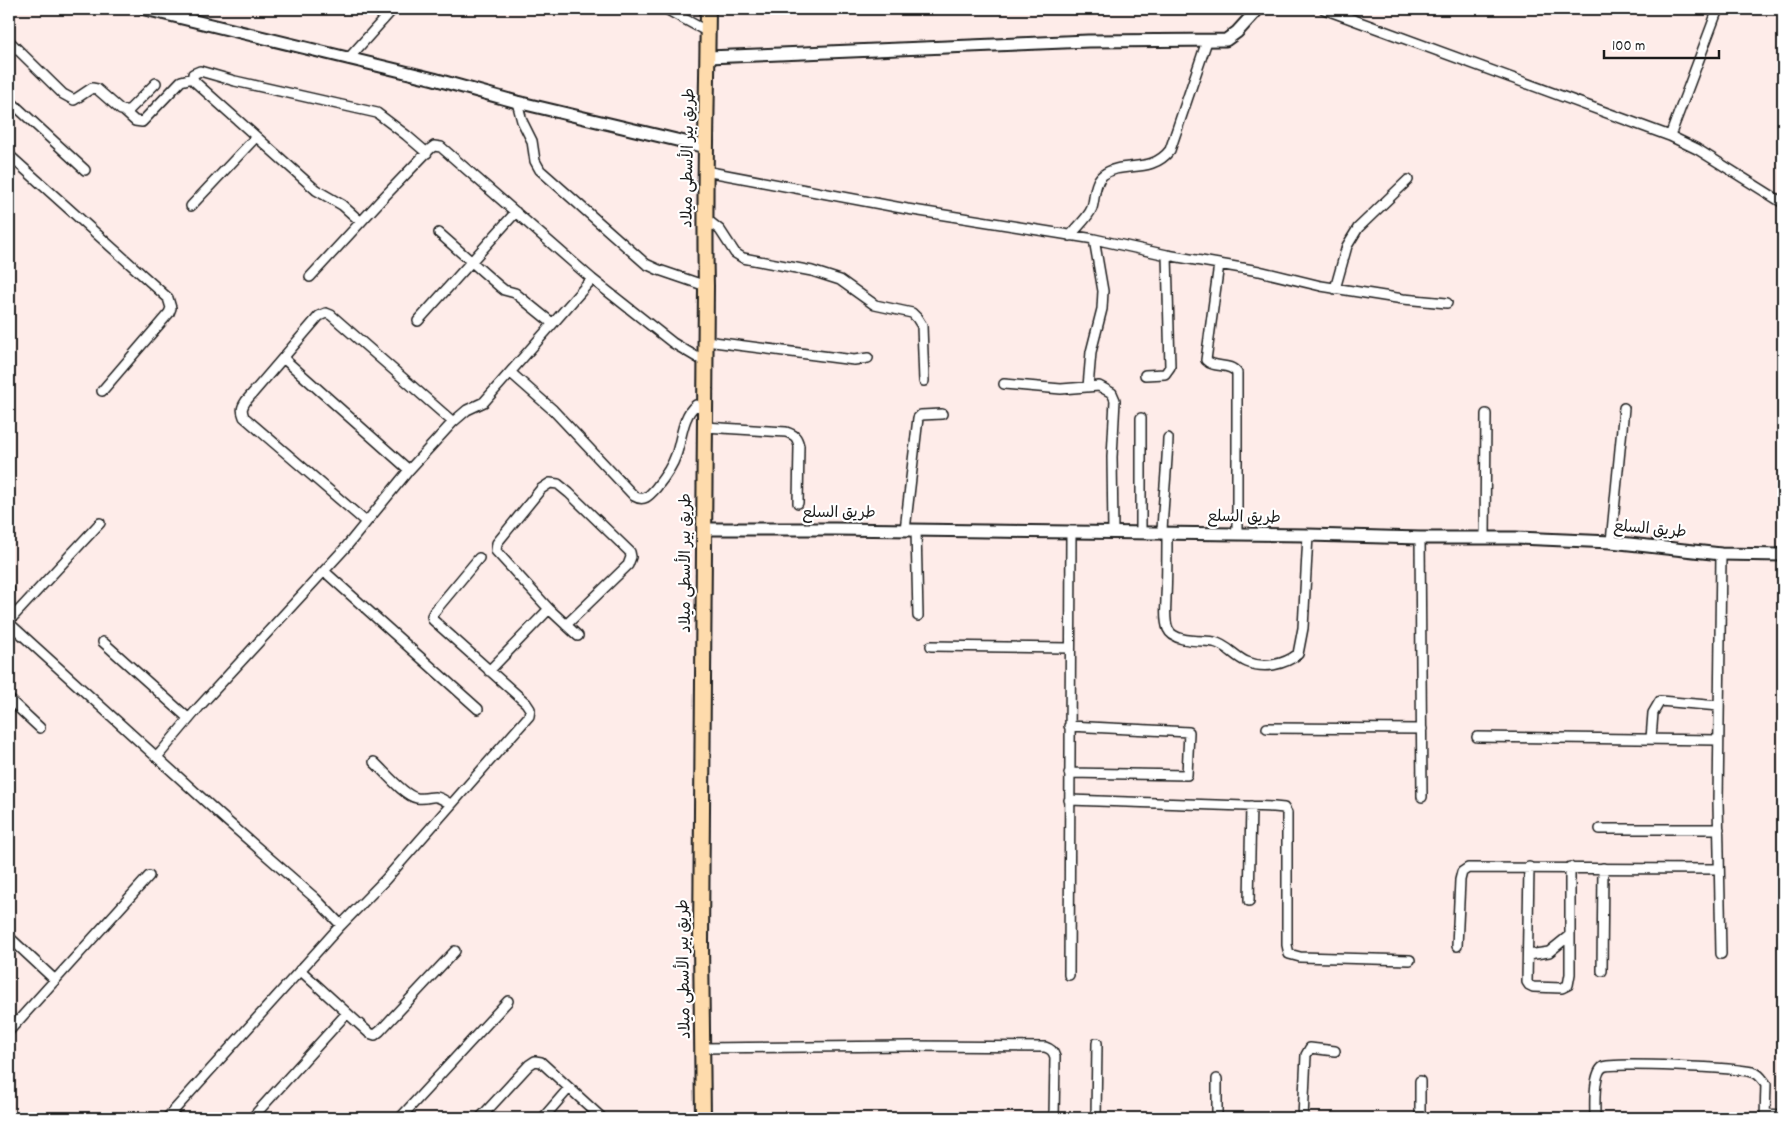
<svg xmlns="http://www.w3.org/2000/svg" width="1792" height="1127" font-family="Dekko,'Playpen Sans Arabic',sans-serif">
  <rect width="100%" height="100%" fill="#feece9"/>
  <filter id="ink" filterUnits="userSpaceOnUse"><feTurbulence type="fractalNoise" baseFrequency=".02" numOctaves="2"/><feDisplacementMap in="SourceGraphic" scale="10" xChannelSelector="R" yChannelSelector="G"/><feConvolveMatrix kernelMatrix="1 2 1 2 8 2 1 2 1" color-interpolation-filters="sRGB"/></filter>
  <g filter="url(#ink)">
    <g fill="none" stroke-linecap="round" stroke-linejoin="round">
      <defs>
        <path id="minor" d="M666,9L708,32
          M1324,9L1670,136L1697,149L1783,203
          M9,41L63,94L74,100L92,88L97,89L121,110H129L156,83
          M348,59L393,9
          M9,100L85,170
          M517,102L522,121L532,141L535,161L540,170L646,264L659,270L706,286
          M124,111L135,121L142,122L181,81L193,78
          M1670,136L1718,9
          M9,155L168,298L171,308L169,313L102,391
          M705,171L907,209L1094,239L1167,255L1259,271L1321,286L1403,299L1447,303
          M191,206L256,137
          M705,218L720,230L735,253L743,258L812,271L840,280L875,305L912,313L917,318L922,326L924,381
          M361,222L342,205L316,190L195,82L193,78V74L200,71L235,81L377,113L406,135L427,153
          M439,233L499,286L504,290L515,293L552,323
          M1070,236C1077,227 1088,218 1092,208C1095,198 1094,182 1103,175C1122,160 1151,175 1170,150L1207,41
          M1219,264L1206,360C1214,369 1230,362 1237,373V534
          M310,277L382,199L430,149L434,146L441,147L592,279L673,343L705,362
          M1335,289L1347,246L1358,228L1408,180
          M418,321L516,212
          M706,341L854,360L868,358
          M283,358L409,470
          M511,373L553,410L634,496C644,502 649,496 656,488C664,478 672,467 676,455C682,439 682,416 696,405L705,408
          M1145,375L1165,374L1170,367L1167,255
          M1004,384L1061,389L1099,386L1112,393L1115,400L1112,457L1113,532
          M1088,387L1091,352L1102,309L1103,291L1094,239
          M1141,418V533
          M705,427L786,432C795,435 797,437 799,446L798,503
          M366,522L244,417C241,410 242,407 246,401L319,316L326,313L331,315L453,422
          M905,530L918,418L921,415L942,414
          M916,530L918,616
          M1162,533C1163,501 1167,470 1168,438
          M1167,533C1167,555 1167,576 1166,598C1166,608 1164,620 1168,629C1174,643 1202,640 1214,642C1227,645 1235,657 1247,662C1264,669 1284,665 1298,654L1303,628L1308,535
          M1420,538L1422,797
          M1485,538L1486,414
          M1611,542L1624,408
          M324,571L478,709
          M9,589V590
          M9,621L100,523
          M9,623L227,821L315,898L341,925
          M566,625L628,565L631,557L630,552L569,493L558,484L550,483L541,489L497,543L496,551L549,609L578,636
          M103,642L189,719
          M931,646L1069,648
          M489,671L549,609
          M9,699L40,728
          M1069,726L1189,732L1187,775L1069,773
          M1267,728L1422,729
          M1477,737L1718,740
          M1651,739L1653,713L1660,701L1719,706
          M157,757L199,707L346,547L409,470L453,422L467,410L484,402L592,279
          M374,762C384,771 404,796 417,798C434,800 431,791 450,804
          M1069,800L1274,807L1284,808L1287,813V945L1289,954L1300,957L1410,960
          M1600,829H1719
          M1529,867L1527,982L1529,985L1533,987L1562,988L1568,985L1570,974V867
          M1249,901L1251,806
          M9,937L55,980
          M1457,946L1460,880L1462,872L1468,868L1719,869
          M1721,954L1718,802L1721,554
          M1528,955L1549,952L1570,935
          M300,970L369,1033L375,1035L380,1031L455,951
          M1602,971L1603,868
          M1069,975L1071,532
          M9,1031L149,876
          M703,1048L910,1046L1045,1047C1051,1049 1053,1051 1055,1057L1054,1118
          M1217,1079V1118
          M1766,1114L1783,1115
          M167,1118L341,925L385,880L529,716L530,709L526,703L433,620L432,616L434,612L479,558
          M252,1118L347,1013
          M400,1118L508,1001
          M480,1118L529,1065L535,1061L541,1062L602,1118
          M543,1118L569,1088
          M1096,1118L1097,1043
          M1303,1118L1306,1055L1310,1048L1335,1051
          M1420,1118V1081
          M1595,1118C1595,1107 1593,1073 1603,1067C1611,1062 1739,1068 1752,1072C1759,1073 1762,1079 1766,1084L1765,1118"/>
        <path id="tertiary" d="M145,9L434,79L517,102L706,147
          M708,57L1088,41L1226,40L1237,32L1258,9
          M704,529H835L1308,535L1420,538H1516L1611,542L1721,554L1783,555"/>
        <path id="primary" d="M703,1118L701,942L706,286C704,194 707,101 708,9"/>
      </defs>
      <!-- minor casing -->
      <use href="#minor" stroke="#1c1c1c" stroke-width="12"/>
      <!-- tertiary casing -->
      <use href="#tertiary" stroke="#1c1c1c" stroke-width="15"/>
      <!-- primary casing -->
      <use href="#primary" stroke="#1c1c1c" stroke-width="18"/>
      <!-- minor -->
      <use href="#minor" stroke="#fff" stroke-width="9"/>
      <!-- tertiary -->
      <use href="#tertiary" stroke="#fff" stroke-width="11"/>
      <!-- primary -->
      <use href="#primary" stroke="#fedbac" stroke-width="14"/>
    </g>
  </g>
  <g text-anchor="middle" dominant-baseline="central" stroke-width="4.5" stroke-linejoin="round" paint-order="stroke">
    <!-- street labels -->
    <g font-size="16" fill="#1c1c1c" stroke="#fff">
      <text transform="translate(689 158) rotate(-89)">طريق بير الأسطى ميلاد</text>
      <text x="839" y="513">طريق السلع</text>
      <text transform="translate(1244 518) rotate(1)">طريق السلع</text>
      <text transform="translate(1650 530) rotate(5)">طريق السلع</text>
      <text transform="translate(686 563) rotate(-90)">طريق بير الأسطى ميلاد</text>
      <text transform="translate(685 969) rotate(-91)">طريق بير الأسطى ميلاد</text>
    </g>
  </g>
  <!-- margin -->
  <rect width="1792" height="1127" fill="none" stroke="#fff" stroke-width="30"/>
  <rect x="15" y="15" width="1762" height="1097" fill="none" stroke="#1c1c1c" stroke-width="2" filter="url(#ink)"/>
  <!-- scale -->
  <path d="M1604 50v8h115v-8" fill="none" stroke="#1c1c1c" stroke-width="2.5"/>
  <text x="1612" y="50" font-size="15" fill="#1c1c1c" stroke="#ffffff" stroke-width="4" paint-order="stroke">100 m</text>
</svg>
